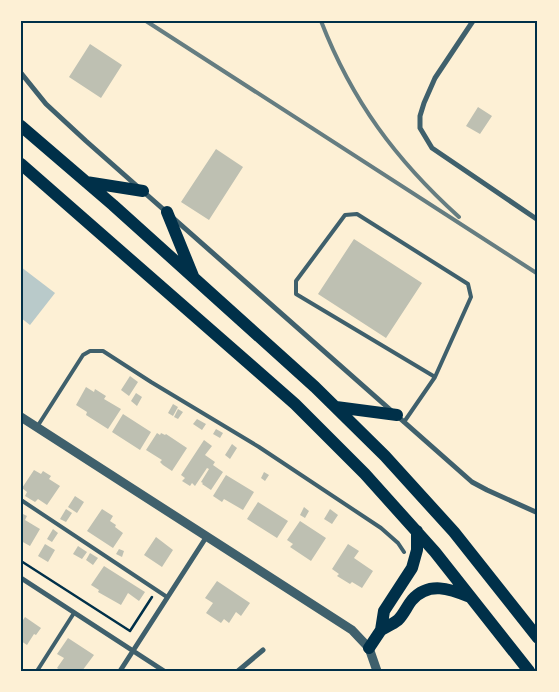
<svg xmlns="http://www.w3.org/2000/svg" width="559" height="692" font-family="'Nunito Sans',sans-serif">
  <rect width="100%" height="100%" fill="#fdf0d5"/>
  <!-- green -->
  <path fill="#b9caca" d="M21,267L55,293L30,325L21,318Z"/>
  <!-- building -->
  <path fill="#bec0b2" d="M90,44L122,65L101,98L69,77Z
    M478,107L492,116L480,134L466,126Z
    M216,149L243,167L209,220L181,202Z
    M354,239L422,283L386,338L318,294Z
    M130,376L138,382L129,396L121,390Z
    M86,387L94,392L95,389L106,396L104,399L121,409L108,429L86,415L87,412L76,405Z
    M136,393L142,397L137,406L131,401Z
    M173,404L178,407L173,416L168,413Z
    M178,409L183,412L178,419L174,417Z
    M123,414L151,432L140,450L112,432Z
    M197,419L206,424L202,430L193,424Z
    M216,429L223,433L220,438L213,434Z
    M157,433L160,435L161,433L165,435L166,434L187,448L172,471L163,465L160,462L162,460L146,450Z
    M204,440L212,446L205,455L215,462L213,465L223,472L211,490L202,484L203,483L201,482L209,469L207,468L195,486L192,483L190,486L182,481L185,478L181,475Z
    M232,444L237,448L230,459L225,455Z
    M34,470L41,474L43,471L51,476L49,479L60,486L47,505L38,499L35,502L25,496L27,492L22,488Z
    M264,472L269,475L265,481L261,478Z
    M226,475L254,492L243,510L224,499L222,502L213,496Z
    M75,496L84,502L77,513L68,507Z
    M258,502L288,521L277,538L247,519Z
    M304,507L309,511L305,518L300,515Z
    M66,509L72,513L66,522L60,519Z
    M102,509L113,516L110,521L116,525L115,527L123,533L113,548L87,531Z
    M330,509L338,515L332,524L324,519Z
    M21,513L27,516L25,520L40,529L30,546L21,541Z
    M300,521L326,538L311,561L290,547L293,544L287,540Z
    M53,529L58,533L52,542L47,539Z
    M156,537L173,550L162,567L144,555Z
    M45,544L55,550L48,562L38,556Z
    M348,544L359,551L354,558L373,571L362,588L352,582L350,584L337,576L339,574L332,569Z
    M78,546L87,552L82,559L73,554Z
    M119,549L124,551L122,557L116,554Z
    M90,553L98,558L93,565L86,560Z
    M104,566L145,592L139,601L128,593L121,605L98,592L99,590L91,585Z
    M217,581L250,603L241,616L236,612L229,623L224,619L221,623L206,613L213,603L205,598Z
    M25,617L41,628L36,635L34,634L27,645L21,641V623Z
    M68,638L94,655L82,671H61L57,668L64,658L57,654Z"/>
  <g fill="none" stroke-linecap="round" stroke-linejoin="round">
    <!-- path -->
    <path stroke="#003049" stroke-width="2.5" d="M21,561L130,631L152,597"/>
    <!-- service -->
    <path stroke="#3f606c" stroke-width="4" d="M404,422L435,377L471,297L468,284L357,214L345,215L296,281V294L435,377
      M37,427L83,355L90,351H103L151,382L259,447L381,528L398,543L404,552
      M21,500L167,597
      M37,671L74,613"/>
    <!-- minor -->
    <path stroke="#3f606c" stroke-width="5" d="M473,21L435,78L424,103L420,116V128L432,148L538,220
      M21,73L46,104L86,141L472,482L487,490L538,513
      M21,578L164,671
      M120,671L207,536
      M238,671L263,650"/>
    <!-- tertiary -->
    <path stroke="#3f606c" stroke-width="9" d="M21,417L352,630L369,648L377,671"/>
    <!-- primary -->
    <path stroke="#003049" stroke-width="12" d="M21,126L113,205L315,387L385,456L454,532L538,638
      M21,164L295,404L365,474L435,552L529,671
      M86,182L143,191
      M167,212L193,276
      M336,407L397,415
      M381,630C386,627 393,624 398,620C404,614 407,606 412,600C429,581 450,589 470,597
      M369,648L381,630L384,611L412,568L417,550V531"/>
    <!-- rail -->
    <path stroke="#657d81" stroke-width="4" d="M146,21L538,274
      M321,21C352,101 396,160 459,217"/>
  </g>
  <!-- border -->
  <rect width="559" height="692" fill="none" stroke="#fdf0d5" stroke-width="45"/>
  <rect x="22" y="22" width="514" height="648" fill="none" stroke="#003049" stroke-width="2"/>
</svg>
